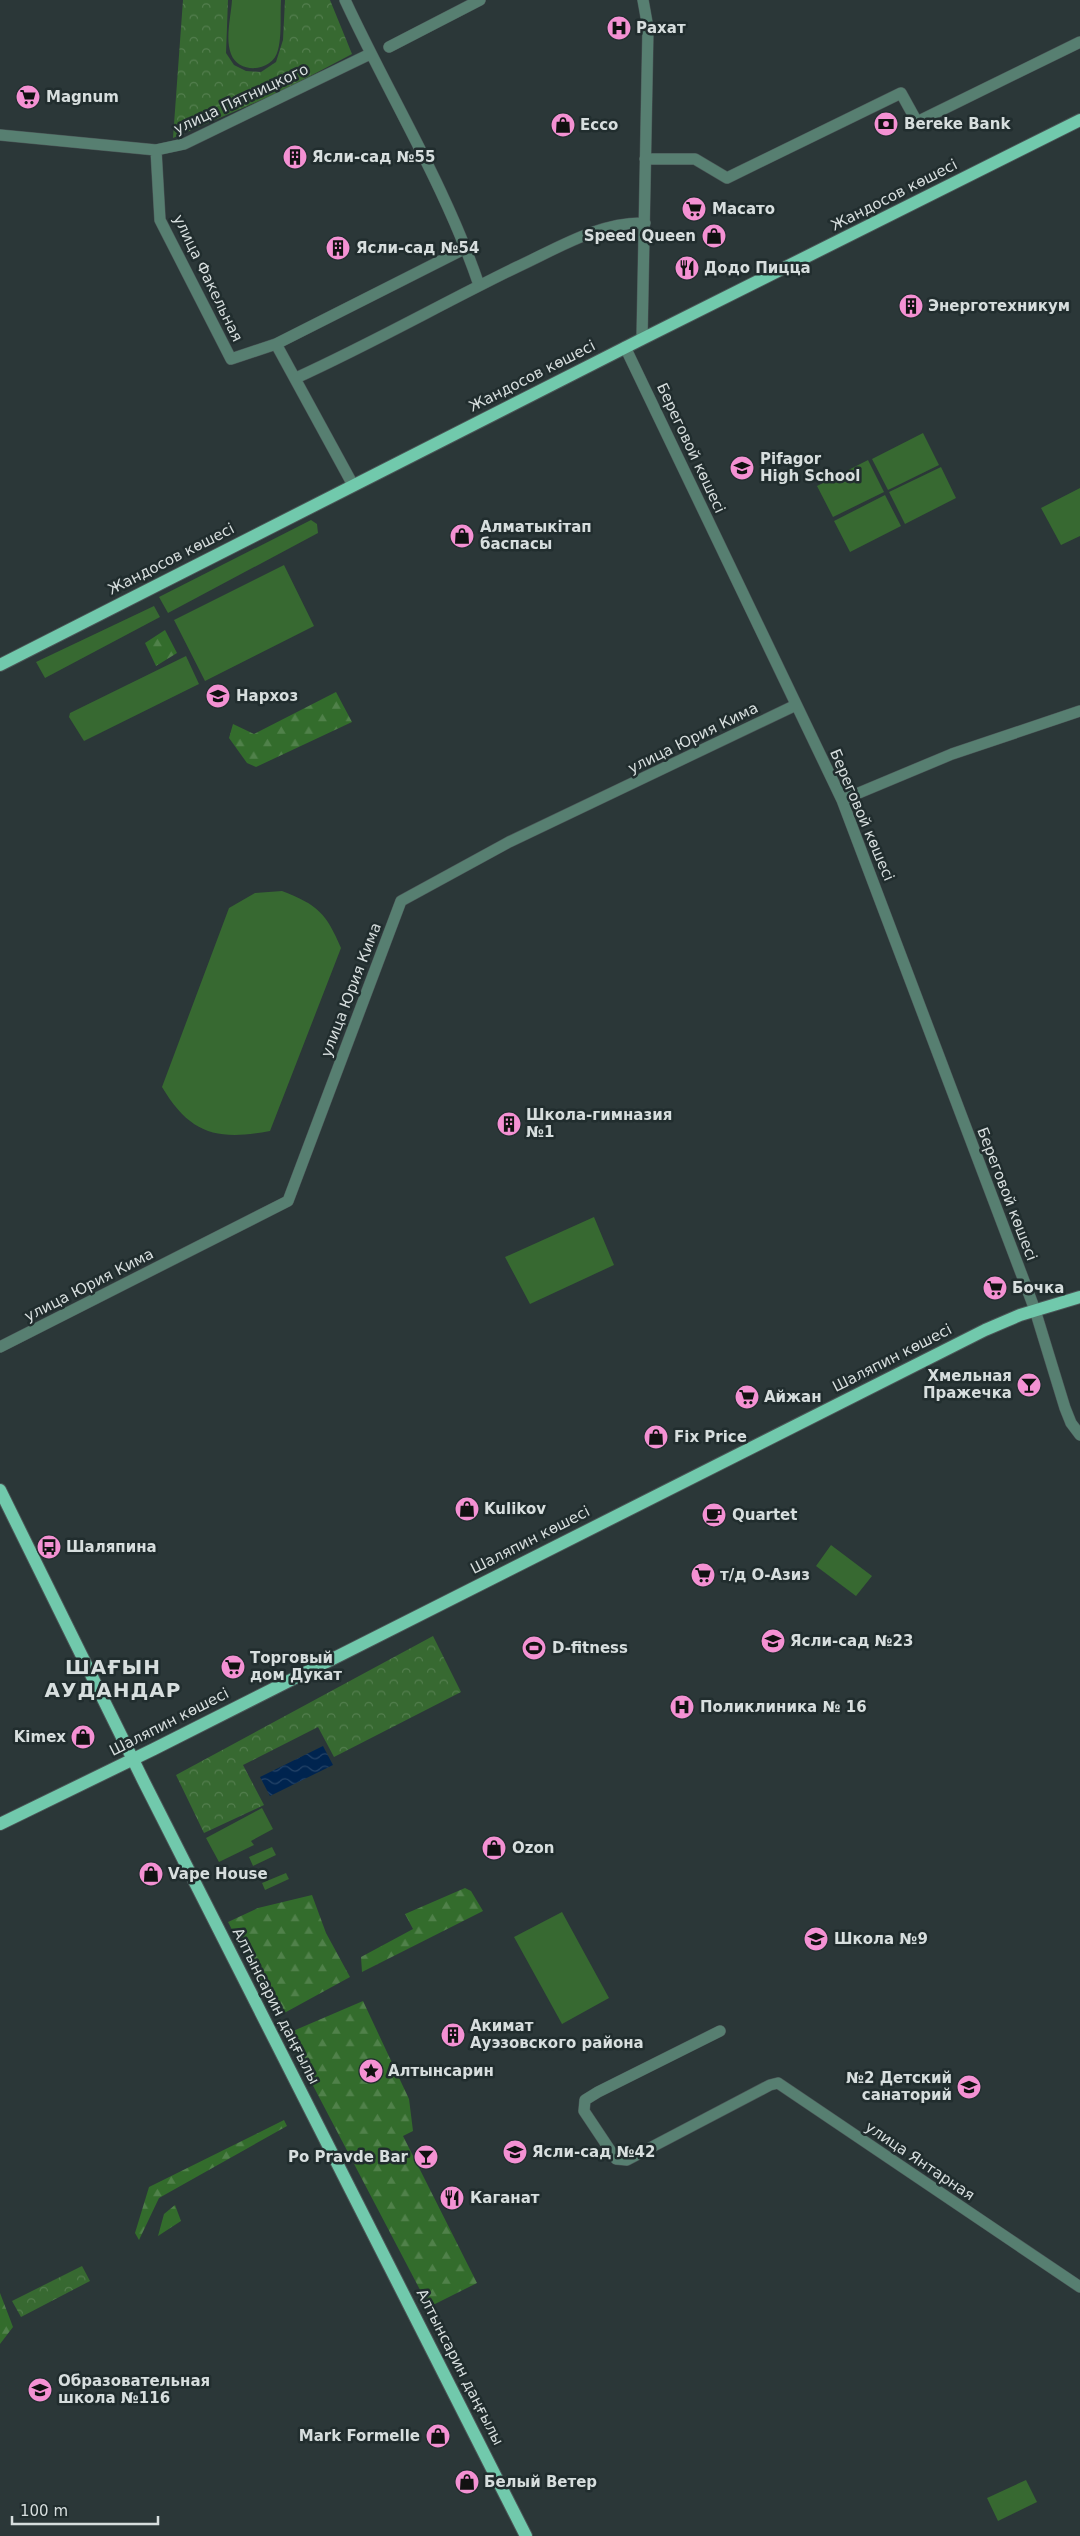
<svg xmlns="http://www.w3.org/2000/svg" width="1080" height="2536" font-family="'DejaVu Sans',sans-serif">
  <defs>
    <pattern id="forest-firs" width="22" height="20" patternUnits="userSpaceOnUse" patternTransform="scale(1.25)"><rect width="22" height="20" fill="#336c2c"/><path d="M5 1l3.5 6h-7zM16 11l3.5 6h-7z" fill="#50814a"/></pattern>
    <pattern id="park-crowns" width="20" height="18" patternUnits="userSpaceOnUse" patternTransform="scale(1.25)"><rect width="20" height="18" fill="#376931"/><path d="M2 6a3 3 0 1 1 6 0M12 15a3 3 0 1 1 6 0" fill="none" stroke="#537e4e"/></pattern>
    <pattern id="water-waves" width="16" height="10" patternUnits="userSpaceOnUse" patternTransform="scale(1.25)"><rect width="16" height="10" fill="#00244f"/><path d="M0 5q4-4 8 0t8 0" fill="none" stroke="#244368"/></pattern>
  </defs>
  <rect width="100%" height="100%" fill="#2b3738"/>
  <!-- grass -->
  <path fill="#376931" d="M232,0H281C280,16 282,35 278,50C273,72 239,75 231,54C225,39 231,16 232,0Z
    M923,433L939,465L888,490L872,459Z
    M868,460L884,492L833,517L817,486Z
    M941,467L956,498L905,524L889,492Z
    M1080,488V536L1061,545L1041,508Z
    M885,495L901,526L850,552L834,521Z
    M311,520L317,524L318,533L168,613L159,597Z
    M284,565L314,626L205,681L174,620Z
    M154,606L160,617L45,678L36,662Z
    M186,656L199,684L84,741L69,717L70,713Z
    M282,891C318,905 326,913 341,948L270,1131C217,1141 190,1134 162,1087L229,908L255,893Z
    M594,1217L614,1265L530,1304L505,1257Z
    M831,1545L872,1576L856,1596L816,1566Z
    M262,1808L273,1829L251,1841L254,1845L219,1862L206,1838Z
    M272,1847L276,1855L253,1866L249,1857Z
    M286,1873L289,1879L265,1890L262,1883Z
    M562,1912L609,1998L562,2024L514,1937Z
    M1026,2480L1037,2502L998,2521L987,2498Z"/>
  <!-- forest -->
  <path fill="url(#forest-firs)" d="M165,630L177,653L156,666L145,643Z
    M336,692L352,722L256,767L247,763L229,738L233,724L254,734Z
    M465,1888L471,1891L483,1911L362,1972L361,1957L413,1929L405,1914Z
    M312,1895L326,1933L350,1977L277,2017L228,1922L258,1908Z
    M363,2001L409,2099L413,2131L403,2136L477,2283L429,2307L286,2034Z
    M284,2120L287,2126L159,2198L139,2240L135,2233L149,2187Z
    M175,2205L181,2221L158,2236L164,2214Z
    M0,2293L13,2327L0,2344Z"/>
  <!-- park -->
  <path fill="url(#park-crowns)" d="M183,0H228L226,53L234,65L246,71L261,72L276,62L283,40L285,0H330L352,54L280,92L173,138Z
    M433,1636L461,1692L334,1757L318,1727L243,1765L264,1805L204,1833L176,1775Z
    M82,2266L90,2281L21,2317L12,2301Z"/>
  <!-- water -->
  <path fill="url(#water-waves)" d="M323,1746L333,1765L270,1796L260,1777Z"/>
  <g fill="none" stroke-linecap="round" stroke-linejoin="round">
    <defs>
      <path id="minor" d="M345,0C389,95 445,185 479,285
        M389,47L480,0
        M0,135L156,150L184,144L370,54
        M156,150L160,220L231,359L276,344L353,485
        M645,159H695L727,178L901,93L917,122L1080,42
        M642,339L648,28L643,0
        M276,344L466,248
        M625,347L842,800L1035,1310L1065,1408L1071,1423L1080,1435
        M296,378C371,344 443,303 517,267C556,249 601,221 645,223
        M842,800L952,754L1080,711
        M0,1347L288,1201L401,901L509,842L796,705
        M720,2031L598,2092L585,2100L584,2111L616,2159L627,2160L770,2085L778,2083L1080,2287"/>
      <path id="major" d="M0,665L642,339L1080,120
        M0,1490L143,1780L526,2536
        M0,1824L154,1749L985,1330L1020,1315L1080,1297"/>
    </defs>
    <!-- minor casing -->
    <use href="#minor" stroke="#4a5556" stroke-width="12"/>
    <!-- major casing -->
    <use href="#major" stroke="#4a5556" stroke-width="14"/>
    <!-- minor -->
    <use href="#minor" stroke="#577f71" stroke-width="11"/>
    <!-- major -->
    <use href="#major" stroke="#71c9ac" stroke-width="12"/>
  </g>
  <!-- icons -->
  <defs>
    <symbol id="hospital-disc" viewBox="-11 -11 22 22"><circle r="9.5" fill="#f491d3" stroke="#212d2e"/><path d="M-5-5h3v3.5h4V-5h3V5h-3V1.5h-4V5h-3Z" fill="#111"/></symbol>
    <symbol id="supermarket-disc" viewBox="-11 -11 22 22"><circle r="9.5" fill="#f491d3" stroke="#212d2e"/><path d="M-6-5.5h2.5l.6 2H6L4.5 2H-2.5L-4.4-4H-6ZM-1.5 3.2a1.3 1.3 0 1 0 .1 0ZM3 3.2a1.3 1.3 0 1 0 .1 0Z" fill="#111"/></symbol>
    <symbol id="bank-disc" viewBox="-11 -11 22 22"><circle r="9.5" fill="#f491d3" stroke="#212d2e"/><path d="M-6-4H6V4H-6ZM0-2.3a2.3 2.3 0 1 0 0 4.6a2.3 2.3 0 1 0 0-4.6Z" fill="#111"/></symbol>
    <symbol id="shop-disc" viewBox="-11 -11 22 22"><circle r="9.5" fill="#f491d3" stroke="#212d2e"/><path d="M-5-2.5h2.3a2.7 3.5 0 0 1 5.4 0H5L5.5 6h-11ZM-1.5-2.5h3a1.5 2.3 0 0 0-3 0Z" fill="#111"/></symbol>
    <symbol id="building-disc" viewBox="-11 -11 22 22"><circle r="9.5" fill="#f491d3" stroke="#212d2e"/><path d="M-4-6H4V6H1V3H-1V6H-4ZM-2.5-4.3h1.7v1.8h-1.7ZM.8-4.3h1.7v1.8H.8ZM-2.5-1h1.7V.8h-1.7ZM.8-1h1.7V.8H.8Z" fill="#111"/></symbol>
    <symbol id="restaurant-disc" viewBox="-11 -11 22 22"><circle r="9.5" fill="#f491d3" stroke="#212d2e"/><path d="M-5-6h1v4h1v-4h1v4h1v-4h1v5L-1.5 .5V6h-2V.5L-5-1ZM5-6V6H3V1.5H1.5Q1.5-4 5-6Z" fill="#111"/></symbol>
    <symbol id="school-disc" viewBox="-11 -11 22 22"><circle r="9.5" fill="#f491d3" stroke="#212d2e"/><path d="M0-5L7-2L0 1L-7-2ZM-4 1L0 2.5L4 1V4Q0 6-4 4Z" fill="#111"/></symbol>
    <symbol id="university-disc" viewBox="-11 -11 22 22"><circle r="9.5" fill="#f491d3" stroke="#212d2e"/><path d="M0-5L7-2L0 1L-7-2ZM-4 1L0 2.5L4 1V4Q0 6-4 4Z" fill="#111"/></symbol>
    <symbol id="bar-disc" viewBox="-11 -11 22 22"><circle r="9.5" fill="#f491d3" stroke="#212d2e"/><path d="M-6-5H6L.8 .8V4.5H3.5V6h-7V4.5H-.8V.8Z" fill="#111"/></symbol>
    <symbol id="cafe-disc" viewBox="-11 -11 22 22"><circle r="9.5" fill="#f491d3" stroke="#212d2e"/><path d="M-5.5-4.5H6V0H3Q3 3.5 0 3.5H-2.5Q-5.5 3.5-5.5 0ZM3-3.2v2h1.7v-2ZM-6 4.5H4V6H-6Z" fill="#111"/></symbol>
    <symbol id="bus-disc" viewBox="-11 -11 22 22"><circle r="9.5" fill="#f491d3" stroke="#212d2e"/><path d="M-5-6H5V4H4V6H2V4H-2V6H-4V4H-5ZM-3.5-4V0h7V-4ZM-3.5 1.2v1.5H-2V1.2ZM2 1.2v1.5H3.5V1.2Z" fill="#111"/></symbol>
    <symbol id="stadium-disc" viewBox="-11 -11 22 22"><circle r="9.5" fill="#f491d3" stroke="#212d2e"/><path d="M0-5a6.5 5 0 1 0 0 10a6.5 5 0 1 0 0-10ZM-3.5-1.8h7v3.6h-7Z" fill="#111"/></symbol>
    <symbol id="sight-disc" viewBox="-11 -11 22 22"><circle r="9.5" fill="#f491d3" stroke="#212d2e"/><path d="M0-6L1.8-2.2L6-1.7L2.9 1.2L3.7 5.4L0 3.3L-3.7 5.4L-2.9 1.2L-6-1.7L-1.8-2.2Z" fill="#111"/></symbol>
  </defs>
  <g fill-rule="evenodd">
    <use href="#hospital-disc" x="605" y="14" width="28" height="28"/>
    <use href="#supermarket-disc" x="14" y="83" width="28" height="28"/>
    <use href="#bank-disc" x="872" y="110" width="28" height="28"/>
    <use href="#shop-disc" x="549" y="111" width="28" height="28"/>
    <use href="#building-disc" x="281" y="143" width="28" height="28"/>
    <use href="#supermarket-disc" x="680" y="195" width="28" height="28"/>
    <use href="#shop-disc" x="700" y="222" width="28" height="28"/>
    <use href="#building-disc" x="324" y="234" width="28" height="28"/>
    <use href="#restaurant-disc" x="673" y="254" width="28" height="28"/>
    <use href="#building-disc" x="897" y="292" width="28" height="28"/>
    <use href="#school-disc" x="728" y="454" width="28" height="28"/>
    <use href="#shop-disc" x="448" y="522" width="28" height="28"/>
    <use href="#university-disc" x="204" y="682" width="28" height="28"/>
    <use href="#building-disc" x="495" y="1110" width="28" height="28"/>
    <use href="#supermarket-disc" x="981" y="1274" width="28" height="28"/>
    <use href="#bar-disc" x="1015" y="1371" width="28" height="28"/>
    <use href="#supermarket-disc" x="733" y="1383" width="28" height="28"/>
    <use href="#shop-disc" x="642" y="1423" width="28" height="28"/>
    <use href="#shop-disc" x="453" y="1495" width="28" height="28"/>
    <use href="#cafe-disc" x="700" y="1501" width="28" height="28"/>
    <use href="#bus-disc" x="35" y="1533" width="28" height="28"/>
    <use href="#supermarket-disc" x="689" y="1561" width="28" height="28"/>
    <use href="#school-disc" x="759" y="1627" width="28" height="28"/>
    <use href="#stadium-disc" x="520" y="1634" width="28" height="28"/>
    <use href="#supermarket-disc" x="219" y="1653" width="28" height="28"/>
    <use href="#hospital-disc" x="668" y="1693" width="28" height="28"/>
    <use href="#shop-disc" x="69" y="1723" width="28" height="28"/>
    <use href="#shop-disc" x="480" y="1834" width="28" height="28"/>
    <use href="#shop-disc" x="137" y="1860" width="28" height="28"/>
    <use href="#school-disc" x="802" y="1925" width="28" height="28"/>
    <use href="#building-disc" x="439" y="2021" width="28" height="28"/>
    <use href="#sight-disc" x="357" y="2057" width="28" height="28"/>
    <use href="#school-disc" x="955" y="2073" width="28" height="28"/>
    <use href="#school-disc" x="501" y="2138" width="28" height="28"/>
    <use href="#bar-disc" x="412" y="2143" width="28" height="28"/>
    <use href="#restaurant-disc" x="438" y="2184" width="28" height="28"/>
    <use href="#school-disc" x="26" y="2376" width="28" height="28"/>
    <use href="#shop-disc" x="424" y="2422" width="28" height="28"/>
    <use href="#shop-disc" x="453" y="2468" width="28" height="28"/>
  </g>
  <g text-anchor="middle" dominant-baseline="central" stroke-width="5" stroke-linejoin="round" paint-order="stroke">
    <!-- poi labels -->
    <g font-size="15" font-weight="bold" fill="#d7dede" stroke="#212d2e" text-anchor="start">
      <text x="636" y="28">Рахат</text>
      <text x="46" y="97">Magnum</text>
      <text x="904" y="124">Bereke Bank</text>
      <text x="580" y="125">Ecco</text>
      <text x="312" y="157">Ясли-сад №55</text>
      <text x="712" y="209">Масато</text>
      <text x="696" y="236" text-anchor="end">Speed Queen</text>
      <text x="356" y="248">Ясли-сад №54</text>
      <text x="704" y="268">Додо Пицца</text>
      <text x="928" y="306">Энерготехникум</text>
      <text x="760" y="459">Pifagor<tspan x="760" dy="17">High School</tspan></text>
      <text x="480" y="527">Алматыкітап<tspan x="480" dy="17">баспасы</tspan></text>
      <text x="236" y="696">Нархоз</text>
      <text x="526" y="1115">Школа-гимназия<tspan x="526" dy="17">№1</tspan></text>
      <text x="1012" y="1288">Бочка</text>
      <text x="1012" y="1376" text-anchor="end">Хмельная<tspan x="1012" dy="17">Пражечка</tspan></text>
      <text x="764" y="1397">Айжан</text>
      <text x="674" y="1437">Fix Price</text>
      <text x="484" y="1509">Kulikov</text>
      <text x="732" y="1515">Quartet</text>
      <text x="66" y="1547">Шаляпина</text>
      <text x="720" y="1575">т/д О-Азиз</text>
      <text x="790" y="1641">Ясли-сад №23</text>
      <text x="552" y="1648">D-fitness</text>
      <text x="250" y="1658">Торговый<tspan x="250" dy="17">дом Дукат</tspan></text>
      <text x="700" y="1707">Поликлиника № 16</text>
      <text x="66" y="1737" text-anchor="end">Kimex</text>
      <text x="512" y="1848">Ozon</text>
      <text x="168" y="1874">Vape House</text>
      <text x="834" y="1939">Школа №9</text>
      <text x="470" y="2026">Акимат<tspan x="470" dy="17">Ауэзовского района</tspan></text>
      <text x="388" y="2071">Алтынсарин</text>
      <text x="952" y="2078" text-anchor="end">№2 Детский<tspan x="952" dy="17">санаторий</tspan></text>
      <text x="532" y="2152">Ясли-сад №42</text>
      <text x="408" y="2157" text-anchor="end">Po Pravde Bar</text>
      <text x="470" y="2198">Каганат</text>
      <text x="58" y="2381">Образовательная<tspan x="58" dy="17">школа №116</tspan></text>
      <text x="420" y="2436" text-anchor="end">Mark Formelle</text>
      <text x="484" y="2482">Белый Ветер</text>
    </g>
    <!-- street labels -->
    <g font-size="15" fill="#d7dede" stroke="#212d2e">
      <text transform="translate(241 99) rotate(-25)">улица Пятницкого</text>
      <text transform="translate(894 195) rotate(-27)">Жандосов көшесі</text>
      <text transform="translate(208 278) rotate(64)">улица Факельная</text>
      <text transform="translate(532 376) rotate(-27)">Жандосов көшесі</text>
      <text transform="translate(691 448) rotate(65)">Береговой көшесі</text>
      <text transform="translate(171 559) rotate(-27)">Жандосов көшесі</text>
      <text transform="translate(693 738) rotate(-26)">улица Юрия Кима</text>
      <text transform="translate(862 815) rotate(67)">Береговой көшесі</text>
      <text transform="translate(351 990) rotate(-69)">улица Юрия Кима</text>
      <text transform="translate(1007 1194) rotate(69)">Береговой көшесі</text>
      <text transform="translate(89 1285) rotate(-27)">улица Юрия Кима</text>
      <text transform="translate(892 1358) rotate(-27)">Шаляпин көшесі</text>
      <text transform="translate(530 1540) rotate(-27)">Шаляпин көшесі</text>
      <text transform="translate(169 1722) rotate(-27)">Шаляпин көшесі</text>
      <text transform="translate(276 2006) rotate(63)">Алтынсарин даңғылы</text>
      <text transform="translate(920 2161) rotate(34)">улица Янтарная</text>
      <text transform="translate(460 2367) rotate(63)">Алтынсарин даңғылы</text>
    </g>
    <!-- district labels -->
    <g font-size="20" font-weight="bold" letter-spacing="1" fill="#d7dede" stroke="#212d2e">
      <text x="113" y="1667">ШАҒЫН<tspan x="113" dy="23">АУДАНДАР</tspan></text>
    </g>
  </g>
  <!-- scale -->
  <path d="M12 2516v8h146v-8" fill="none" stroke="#d7dede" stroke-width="2.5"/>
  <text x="20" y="2516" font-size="15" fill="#d7dede" stroke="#212d2e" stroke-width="4" paint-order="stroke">100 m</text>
</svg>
